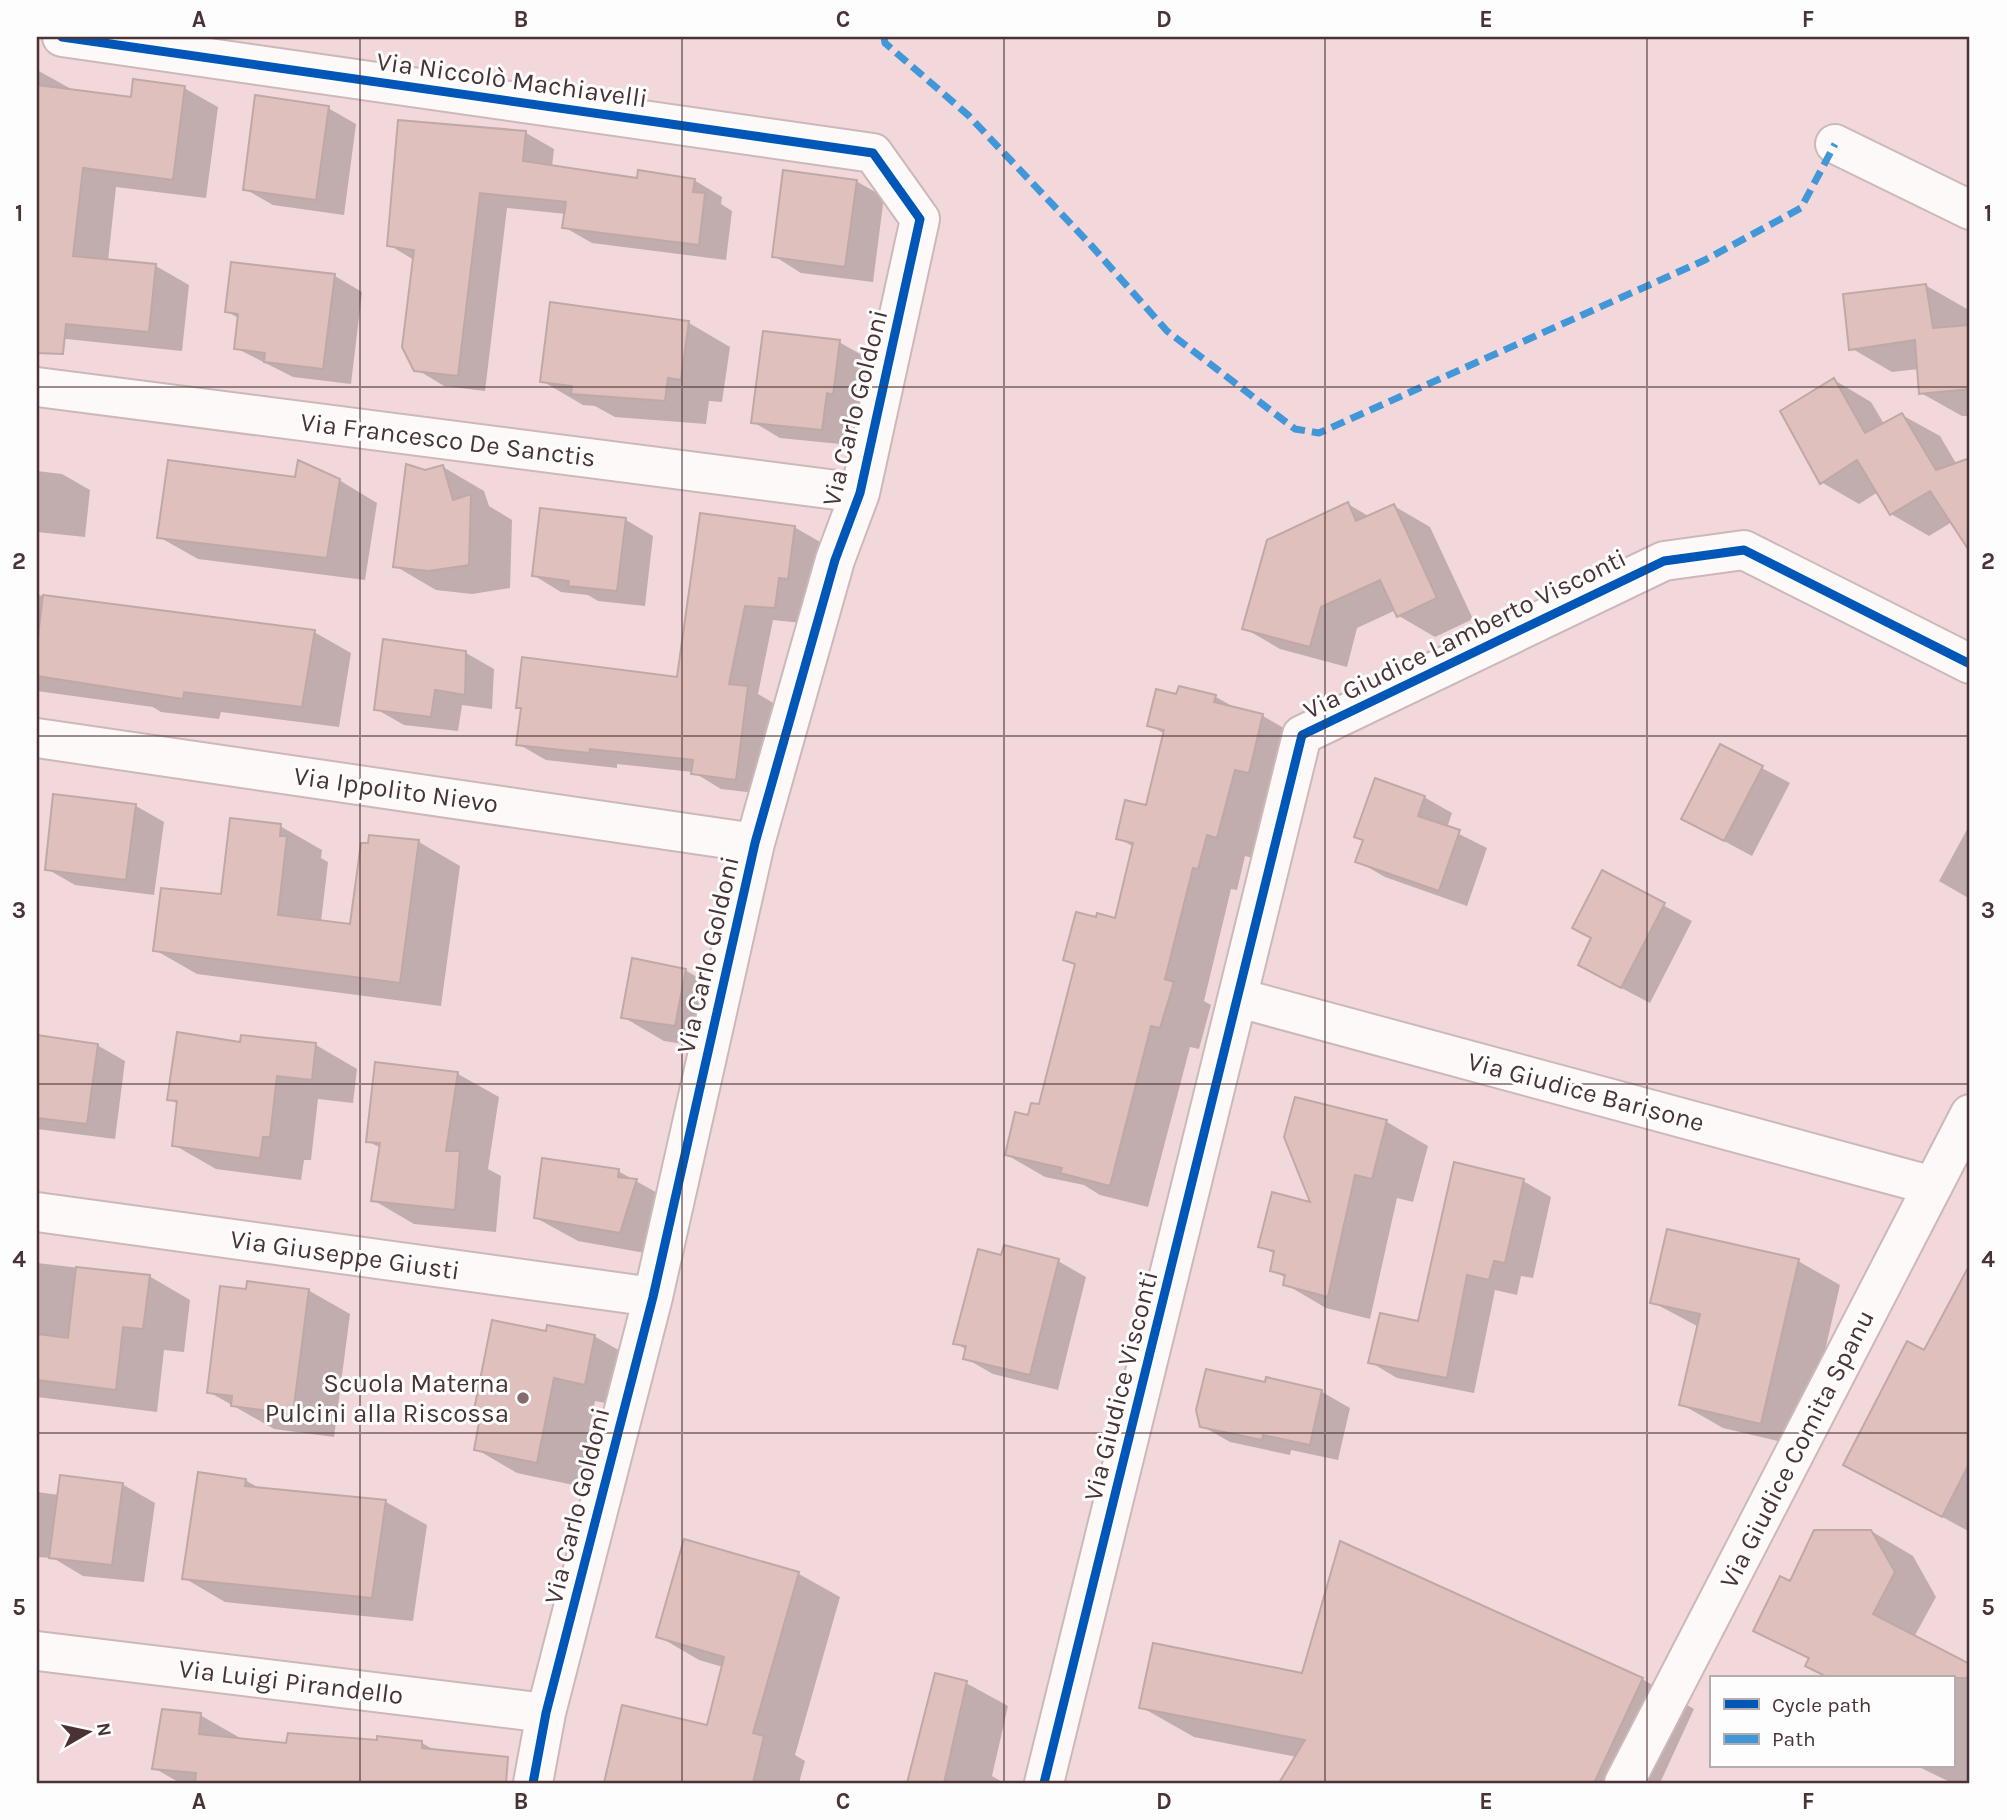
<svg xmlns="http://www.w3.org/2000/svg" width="2007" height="1820" font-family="Karla,sans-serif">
  <rect width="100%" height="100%" fill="#f2d8da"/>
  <!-- shadow -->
  <path fill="#0003" d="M37,70L73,90L132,99L184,88L218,107L206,198L116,187L108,261L156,266L189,285L182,351L37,336V255L46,177L37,176Z
    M328,108L356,124L344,215L273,205L245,189Z
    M399,122L526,133L554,149L552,167L638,180H694L722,197L721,204L732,211L726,260L592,243L564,227L566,214L507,208L485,391L444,386L416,369L414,260L389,245Z
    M856,181L884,197L873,282L801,273L774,256Z
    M335,276L362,292L351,384L293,377L236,348L240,319L226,311Z
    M1925,285L1967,309L1970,326V416H1962L1921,393L1919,369L1892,372L1851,348Z
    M689,323L730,347L722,402L709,401L706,424L615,417L595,406L583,405L542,381Z
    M839,342L867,358L861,410L854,408L850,445L780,438L753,422Z
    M1834,380L1871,402L1884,424L1902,415L1940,436L1957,465L1970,460V548L1952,522L1929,536L1891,514L1878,492L1859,504L1821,482Z
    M443,467L484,491L489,506L512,520L510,588L472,594L436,590L395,566L425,472Z
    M37,471L62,474L90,490L85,537L37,532Z
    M297,479L339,480L377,503L365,580L198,559L159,537Z
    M1348,504L1370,517L1394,506L1430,527L1473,619L1435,637L1399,616L1396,610L1357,628L1347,667L1280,649L1244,628Z
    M626,520L653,536L645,606L598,601L588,595L561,592L533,575Z
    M794,527L822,543L802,623L773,620L758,694L775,704L764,794L721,789L693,772L617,764V768L546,760L518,744L522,709L518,707L679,679Z
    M37,595L314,632L351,653L339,727L221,712L219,719L161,712L153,707L37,691Z
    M466,653L494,669L492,709L462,705L458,731L404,725L376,709Z
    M1180,688L1216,697L1239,710L1263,716L1301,738L1256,859L1245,856L1237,890L1231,889L1204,1001L1211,1005L1199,1049L1190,1047L1148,1207L1100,1195L1084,1185L1045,1177L1007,1155L1029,1117L1040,1106L1077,966L1065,960L1117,920L1134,847L1118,838L1147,808L1165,734L1149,725L1177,696Z
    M1721,746L1790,783L1752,856L1711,834Z
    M55,796L136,806L164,822L154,895L75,885L47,869Z
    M1424,797L1452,813L1447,828L1487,848L1467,906L1385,877L1357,861Z
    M1970,824V899L1939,881Z
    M280,826L322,850L321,858L328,862L321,922L351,926L419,842L460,866L441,1006L197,974L155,950L222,896Z
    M1603,872L1692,921L1650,1003L1608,981Z
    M685,970L726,994L716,1049L664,1041L623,1017Z
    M37,1037L97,1045L125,1061L115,1139L37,1129Z
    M242,1037L316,1045L357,1069L353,1103L318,1099L311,1160H304L301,1180L216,1169L174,1145L178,1104L169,1099L242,1044Z
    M458,1074L499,1097L488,1169L501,1176L496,1232L414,1224L373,1200L381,1148L367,1141Z
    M1296,1099L1387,1122L1428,1146L1413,1202L1397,1198L1370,1319L1326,1308L1285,1284L1286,1278L1272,1270L1275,1254L1260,1246L1313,1205Z
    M618,1171L677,1204L662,1256L578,1241L536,1218Z
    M1523,1181L1551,1197L1533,1278L1521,1276L1517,1295L1495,1290L1474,1393L1397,1378L1370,1362L1420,1323Z
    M1002,1257L1058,1261L1086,1277L1058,1390L993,1374L965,1358L967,1350L955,1343Z
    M1798,1261L1840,1285L1803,1447L1723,1428L1681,1404L1699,1327L1652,1302Z
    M37,1263L149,1276L190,1300L184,1352L164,1350L157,1412L37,1397Z
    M1970,1268V1532L1845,1464L1925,1353Z
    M308,1290L350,1314L334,1437L274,1429L209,1392L248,1291Z
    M547,1333L594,1336L636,1360L627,1407L595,1401L578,1486L517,1473L476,1449L482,1418L475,1414Z
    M1267,1380L1322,1392L1350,1408L1338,1460L1291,1450L1290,1455L1230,1442L1202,1426L1267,1385Z
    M245,1480L261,1489L386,1502L427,1525L413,1621L225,1602L184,1578Z
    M122,1484L155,1503L144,1582L83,1576L53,1558L37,1557V1492L59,1495Z
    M1871,1531L1913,1556L1936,1597L1914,1637L1970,1666V1783H1952L1917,1766H1953V1678H1829L1807,1666L1810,1660L1756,1630L1791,1584Z
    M685,1541L799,1574L840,1597L795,1755L805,1761L799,1783H606L623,1707L708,1727L723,1667L699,1660L658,1636Z
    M936,1675L966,1683L1008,1706L992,1776L1004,1783H909Z
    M1303,1675L1642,1679L1694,1709L1660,1783H1282L1297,1757L1194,1737L1141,1707Z
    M200,1715L242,1739L287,1745L422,1743L436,1751L506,1778L505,1783H180L154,1768Z"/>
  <!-- building -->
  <path fill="#e0c0bc" stroke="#bea9a7" stroke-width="2" d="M133,79L185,86L173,180L83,168L73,256L156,264L149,332L66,324L63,354L37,353V85L131,97Z
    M255,95L329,106L316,200L243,190Z
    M398,120L526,131L523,161L637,178L638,170L695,179L693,192L705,193L699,245L562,228L566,202L480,193L458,376L414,371L402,347L414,250L387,246Z
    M783,170L857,180L845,267L772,257Z
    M231,262L335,274L323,369L264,362L265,353L234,349L238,314L225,312Z
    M1926,284L1933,328L1970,325V389L1919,394L1915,340L1849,350L1843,294Z
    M550,302L689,321L681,380L668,378L665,401L571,394L572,386L540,382Z
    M763,331L840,340L833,395L827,393L822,430L751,423Z
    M1834,378L1865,433L1902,413L1936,470L1970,458V552L1930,491L1890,515L1857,460L1820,484L1780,411Z
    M168,460L295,477L298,460L340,479L327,558L157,538Z
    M406,464L425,470L443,465L453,500L471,494L469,565L429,571L393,567Z
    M1348,502L1356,521L1394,504L1437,598L1397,617L1380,580L1321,607L1310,647L1242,629L1267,540Z
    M540,508L626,518L617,591L568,586L569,581L532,576Z
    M700,513L795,526L788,579L779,578L775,608L745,606L729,684L748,686L736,780L691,774L693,760L590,749L589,753L516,745L521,708H516L522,657L677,677Z
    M43,595L315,630L302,707L184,692L183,699L37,676V644Z
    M383,639L466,651L465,695L435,690L431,717L374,710Z
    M1179,686L1216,695L1214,702L1263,714L1249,773L1235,770L1217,838L1207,835L1198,869L1193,868L1165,979L1174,982L1160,1028L1151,1026L1110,1186L1060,1173L1062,1168L1005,1155L1015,1112L1028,1115L1031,1103L1039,1104L1075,964L1063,960L1076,912L1096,917L1097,913L1115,918L1133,843L1116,839L1125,800L1146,805L1164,730L1147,726L1156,689L1176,694Z
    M1720,744L1763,766L1724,841L1681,819Z
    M1375,778L1425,796L1418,816L1460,830L1439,891L1355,862L1363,840L1354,837Z
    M53,794L136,804L126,880L45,870Z
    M230,818L281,824L280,836H287L278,915L350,924L361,843H368L369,835L419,840L400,983L153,951L161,888L221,894Z
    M1602,870L1665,903L1621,988L1578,965L1591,938L1572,928Z
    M632,958L686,969L675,1026L621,1018Z
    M177,1032L240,1042L241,1035L316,1043L312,1080L277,1076L270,1137H263L260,1158L172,1146L177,1101L167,1100Z
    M37,1035L98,1044L87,1124L37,1118Z
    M375,1062L458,1072L446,1151H460L455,1210L371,1201L380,1143L366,1142Z
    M1295,1097L1387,1120L1372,1179L1355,1175L1328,1297L1283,1285L1285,1275L1270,1271L1274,1251L1258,1247L1272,1192L1310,1202L1284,1137Z
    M542,1158L619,1169L618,1177L637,1179L620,1233L534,1218Z
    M1454,1162L1524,1179L1505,1263L1494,1261L1489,1280L1467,1275L1447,1378L1368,1363L1380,1313L1418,1321Z
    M1667,1229L1799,1259L1761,1424L1679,1405L1700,1314L1650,1303Z
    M1004,1245L1059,1259L1030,1375L963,1359L966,1346L953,1344L978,1249L1001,1255Z
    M1970,1264V1462L1942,1517L1843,1465L1907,1341L1924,1350Z
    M76,1267L150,1275L143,1329L123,1327L116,1390L37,1380V1334L68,1338Z
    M247,1281L309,1289L293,1414L231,1406L232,1396L207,1393L220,1286L246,1289Z
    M492,1320L546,1331L547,1325L595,1335L585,1385L554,1378L537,1463L474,1450L480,1417L473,1415Z
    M1206,1369L1265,1382L1266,1377L1322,1390L1310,1445L1263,1435L1262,1440L1200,1427L1196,1410Z
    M198,1472L246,1479L245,1486L386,1500L372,1598L182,1579Z
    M60,1475L123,1483L112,1565L49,1558Z
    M1814,1530H1871L1895,1572L1873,1614L1970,1664V1678H1829L1805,1666L1809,1658L1753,1631L1780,1576L1790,1581Z
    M684,1539L799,1572L753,1733L764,1736L753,1783H604L622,1705L707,1725L724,1657L656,1637Z
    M1340,1541L1643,1678L1594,1783H1279L1305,1740L1139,1708L1153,1643L1302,1673Z
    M935,1673L967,1681L944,1783H907Z
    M162,1709L201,1713L199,1734L286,1743L288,1733L377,1740V1736L422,1741V1748L508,1757L506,1783H195L196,1773L152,1769Z"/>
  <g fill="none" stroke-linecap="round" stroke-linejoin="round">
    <defs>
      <path id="street" d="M62,37L873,153L920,219L860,493L835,560L755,843L653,1297L546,1713L533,1783
        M1835,144L1970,210
        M37,387L860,493
        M37,738L755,843
        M1239,998L1933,1186
        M37,1212L653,1297
        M37,1651L546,1713
        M1044,1783L1302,735L1664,561L1744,550L1970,664
        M1624,1783L1970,1114"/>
    </defs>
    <!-- street casing -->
    <use href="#street" stroke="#cdb8b9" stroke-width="42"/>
    <!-- street -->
    <use href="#street" stroke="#fdf9f9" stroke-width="38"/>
    <!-- quiet -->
    <path stroke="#4197d8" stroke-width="7" stroke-dasharray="14 7" stroke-linecap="butt" d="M884,37L885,43L968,115L1089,243L1167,331L1295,429L1319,433L1705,260L1801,208L1835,144"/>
    <defs>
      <path id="cycleway" d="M62,37L873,153L920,219L860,493L835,560L755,843L653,1297L546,1713L533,1783
        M1044,1783L1302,735L1664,561L1744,550L1970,664"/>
    </defs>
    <!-- cycleway casing -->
    <use href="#cycleway" stroke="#fdfdfd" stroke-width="13"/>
    <!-- cycleway -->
    <use href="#cycleway" stroke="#0057b8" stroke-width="9"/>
  </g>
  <!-- grid -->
  <path fill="none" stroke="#4a3334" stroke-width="2" stroke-opacity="0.55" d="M360,37V1783M682,37V1783M1004,37V1783M1325,37V1783M1647,37V1783M37,387H1970M37,736H1970M37,1084H1970M37,1433H1970"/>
  <!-- markers -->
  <circle fill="#856d6e" stroke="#fdfdfd" stroke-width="2.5" cx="523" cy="1398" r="7"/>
  <g text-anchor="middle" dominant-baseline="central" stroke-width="6" stroke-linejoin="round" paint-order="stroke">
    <!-- street labels -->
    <g font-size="26" fill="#4a3334" stroke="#fdfdfd">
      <text transform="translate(512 80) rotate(8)">Via Niccolò Machiavelli</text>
      <text transform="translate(855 408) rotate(-76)">Via Carlo Goldoni</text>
      <text transform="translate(448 440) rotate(7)">Via Francesco De Sanctis</text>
      <text transform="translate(1465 634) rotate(-26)">Via Giudice Lamberto Visconti</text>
      <text transform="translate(396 790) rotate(8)">Via Ippolito Nievo</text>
      <text transform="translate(708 955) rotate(-77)">Via Carlo Goldoni</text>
      <text transform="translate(1586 1092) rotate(15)">Via Giudice Barisone</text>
      <text transform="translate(345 1255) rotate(8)">Via Giuseppe Giusti</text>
      <text transform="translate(1121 1386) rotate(-76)">Via Giudice Visconti</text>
      <text transform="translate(1797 1449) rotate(-63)">Via Giudice Comita Spanu</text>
      <text transform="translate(577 1506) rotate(-76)">Via Carlo Goldoni</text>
      <text transform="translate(291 1682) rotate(7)">Via Luigi Pirandello</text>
    </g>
    <!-- poi labels -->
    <g font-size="26" fill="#4a3334" stroke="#fdfdfd" text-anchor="end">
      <text x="509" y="1383">Scuola Materna<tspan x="509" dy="30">Pulcini alla Riscossa</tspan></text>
    </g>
  </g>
  <!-- border -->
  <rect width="2007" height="1820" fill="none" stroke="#fdfdfd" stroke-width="77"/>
  <!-- legend -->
  <rect x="1710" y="1676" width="245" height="91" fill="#fdfdfd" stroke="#b5acad" stroke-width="2"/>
  <rect x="1724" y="1699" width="35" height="10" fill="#0057b8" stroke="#b5acad" stroke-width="2"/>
  <text x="1772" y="1712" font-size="21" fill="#4a3334">Cycle path</text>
  <rect x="1724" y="1734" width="35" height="10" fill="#4197d8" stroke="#b5acad" stroke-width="2"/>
  <text x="1772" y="1746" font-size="21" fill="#4a3334">Path</text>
  <!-- north arrow -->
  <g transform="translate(88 1732) rotate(81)" stroke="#fdfdfd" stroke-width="5" paint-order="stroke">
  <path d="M0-5L12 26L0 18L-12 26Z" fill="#4a3334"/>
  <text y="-10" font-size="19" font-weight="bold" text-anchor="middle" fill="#4a3334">N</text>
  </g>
  <rect x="38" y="38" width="1930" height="1744" fill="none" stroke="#4a3334" stroke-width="2.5"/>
  <g font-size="23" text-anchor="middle" font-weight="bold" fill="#4a3334">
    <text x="199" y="27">A</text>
    <text x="521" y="27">B</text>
    <text x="843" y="27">C</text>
    <text x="1164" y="27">D</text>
    <text x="1486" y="27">E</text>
    <text x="1808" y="27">F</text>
    <text x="19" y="221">1</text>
    <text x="1988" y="221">1</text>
    <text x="19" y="569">2</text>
    <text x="1988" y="569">2</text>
    <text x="19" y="918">3</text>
    <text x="1988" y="918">3</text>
    <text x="19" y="1267">4</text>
    <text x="1988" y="1267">4</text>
    <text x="19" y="1615">5</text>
    <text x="1988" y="1615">5</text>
    <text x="199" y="1809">A</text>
    <text x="521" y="1809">B</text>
    <text x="843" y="1809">C</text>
    <text x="1164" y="1809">D</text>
    <text x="1486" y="1809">E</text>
    <text x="1808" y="1809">F</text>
  </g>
</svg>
